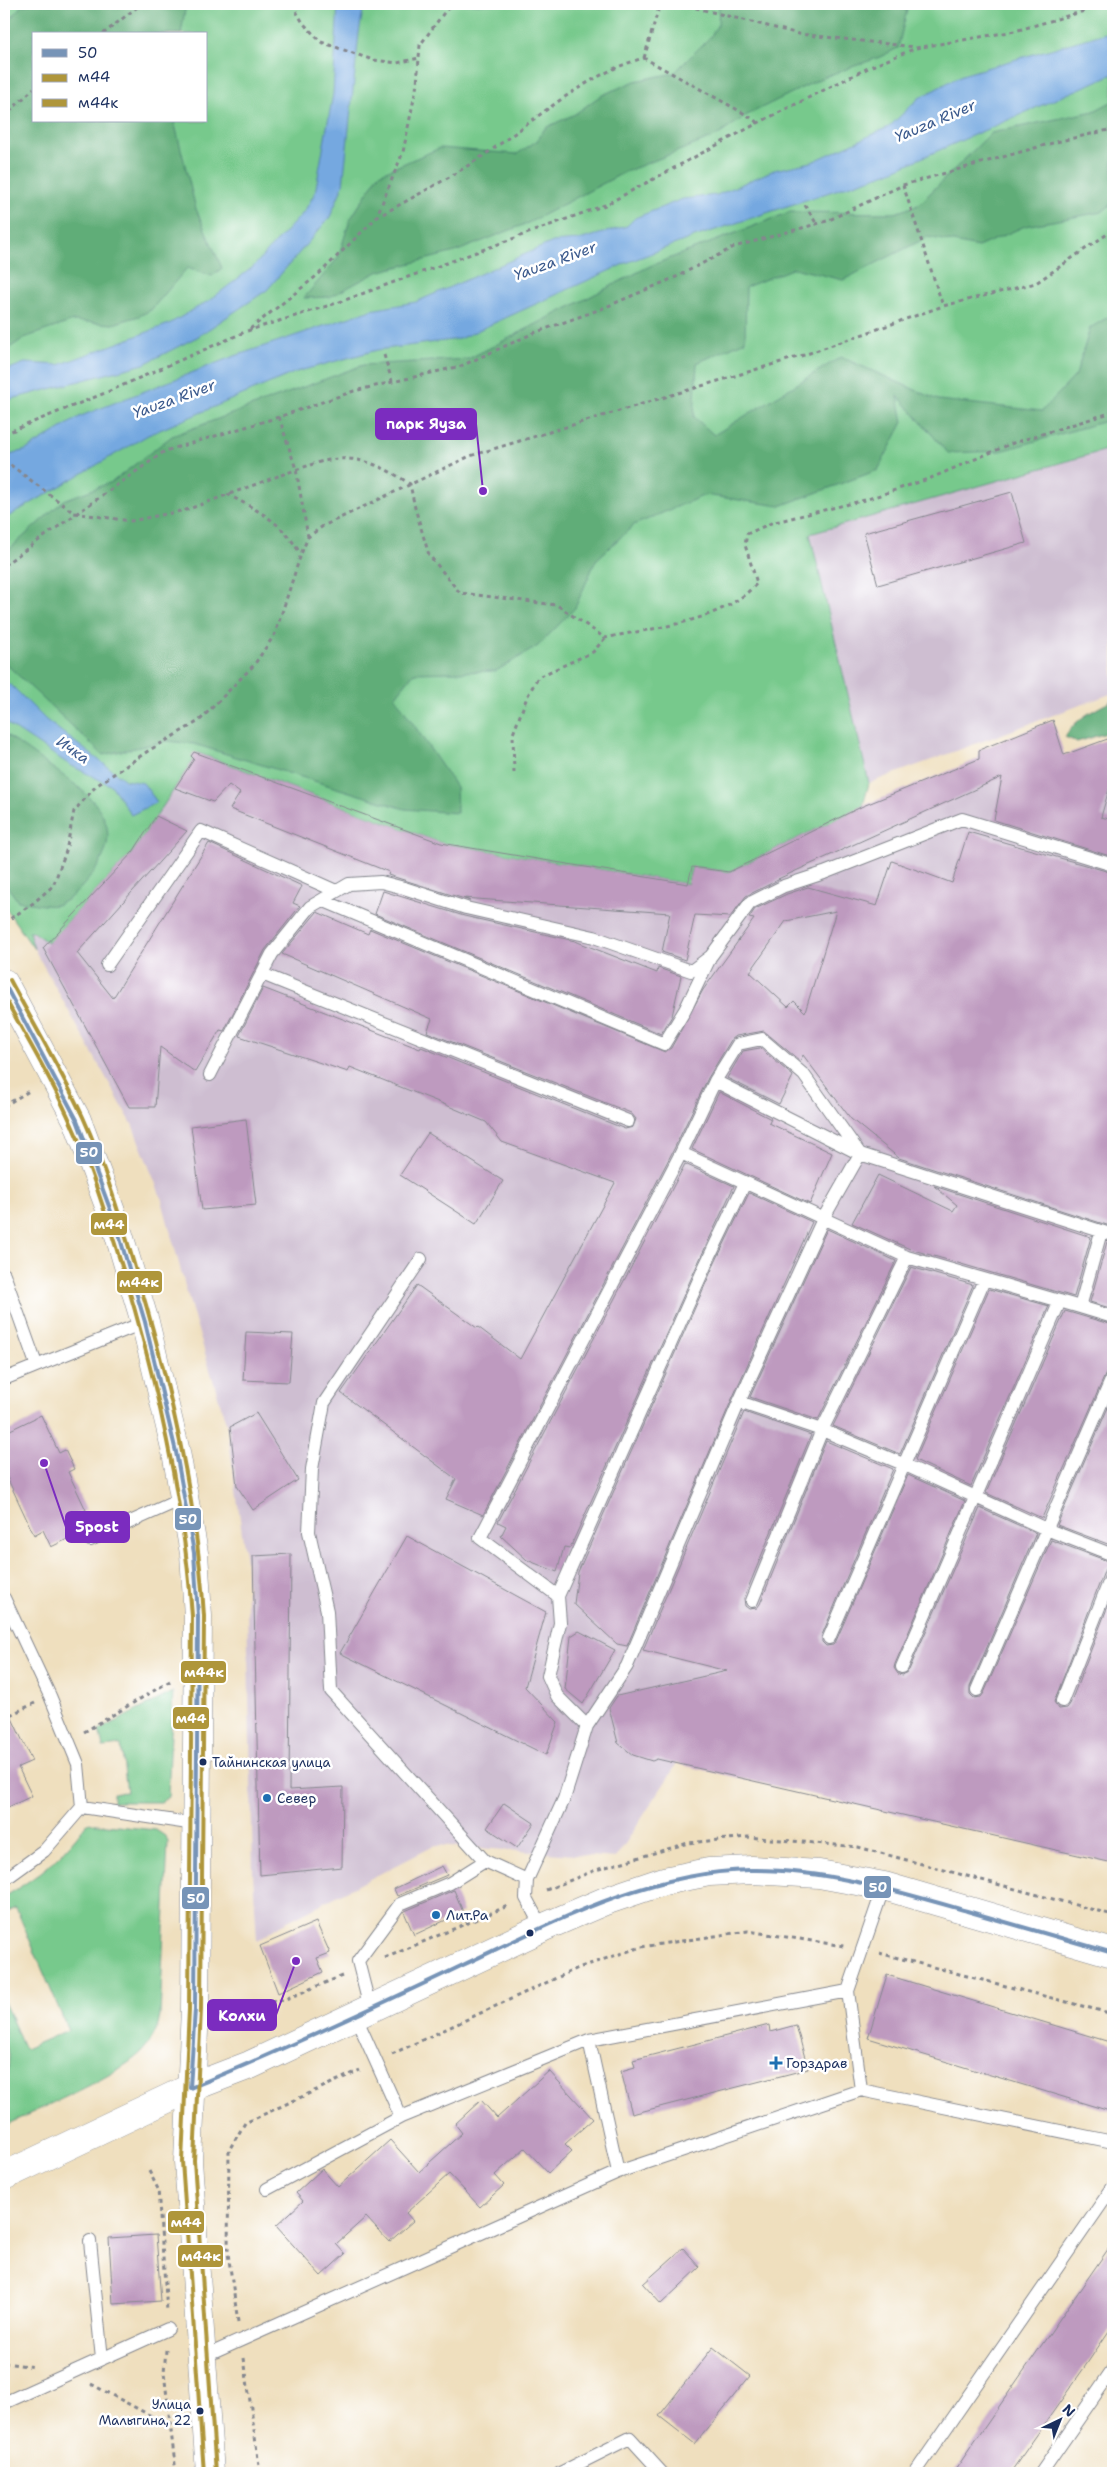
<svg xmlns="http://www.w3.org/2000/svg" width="1117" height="2477" font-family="'Shantell Sans',sans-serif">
  <rect width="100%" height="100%" fill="#fff"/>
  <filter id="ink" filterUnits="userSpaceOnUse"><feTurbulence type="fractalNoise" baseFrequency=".02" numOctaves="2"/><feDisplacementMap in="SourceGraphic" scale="10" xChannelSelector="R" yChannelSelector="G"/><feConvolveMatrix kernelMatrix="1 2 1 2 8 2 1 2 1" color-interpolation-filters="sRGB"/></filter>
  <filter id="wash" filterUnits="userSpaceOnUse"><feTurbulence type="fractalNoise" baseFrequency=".0096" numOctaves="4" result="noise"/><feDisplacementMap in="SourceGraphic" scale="20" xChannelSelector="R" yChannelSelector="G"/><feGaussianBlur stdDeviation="1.12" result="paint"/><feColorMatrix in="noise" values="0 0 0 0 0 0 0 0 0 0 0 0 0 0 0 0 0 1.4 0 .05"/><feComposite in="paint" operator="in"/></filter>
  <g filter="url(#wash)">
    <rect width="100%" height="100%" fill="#efdfbe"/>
    <!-- industrial -->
    <path fill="#cebed1" d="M1113,448V693L869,783L810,534Z
      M1053,720L1065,757L1113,737V1863L677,1764L616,1858L436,1845L280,1925L257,1941L253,1874L246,1562L227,1426L188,1297L161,1197L132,1124L34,949L28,932H33L48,943L133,852L198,753L441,843L688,884L692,867L730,872L863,806L978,759L979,750Z"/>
    <!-- green -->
    <path fill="#77c98c" stroke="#497c75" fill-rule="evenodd" d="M4,4H1113V448L810,534L869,783L863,806L729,872L692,867L687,884L441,843L198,753L133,852L48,943L33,932H29L34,949L4,906ZM34,34H206V121H34Z
      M173,1692L168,1797L161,1802H113V1793L127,1792L121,1745L103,1747L99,1730Z
      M87,1823L156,1830L165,1836L168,1842L160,2016C158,2028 153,2038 146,2047C126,2074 37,2109 4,2126V2082L8,2074L9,2053L4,2041V2002L25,2049L68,2030L16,1908L6,1913L4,1897C42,1874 60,1859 87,1823Z"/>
    <!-- forest -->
    <path fill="#61ad78" stroke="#3e6e6b" d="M28,4H186L181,34H34V121H174L196,209L222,268L212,276L187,268L151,310L139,316L113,324L73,321L24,338L4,352V28L21,6Z
      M719,4H872L907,10L898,48L880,57L824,77L747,115L717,136L625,172L528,223L455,252L377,272L330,297L304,298L338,258L350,220L379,174L440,148L517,154L538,140L545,128L575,114L600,96L635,81L674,73L711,36L718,24Z
      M1113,101V203L1102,212L1025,226L978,247L928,237L843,280L794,268L746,287L745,341L697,363L694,417L714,435L841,357L938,400L1042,411L1076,375L1090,328L1113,314V419L1001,451L948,453L898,396L903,422L878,470L780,506L705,495L634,525L596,560L575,608L538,646L496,671L414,673L395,697L456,787L457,813L405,809L194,744L167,741L103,755L4,662V554L64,500L112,482L172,436L363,365L468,359L650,266L790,212L895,213L918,205L991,133L1094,111Z
      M1113,700V731L1077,742L1065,737C1075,718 1095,710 1113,700Z
      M4,733C20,745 37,757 54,769C94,797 130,826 91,876C82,887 70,901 56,905C46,907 28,902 18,901L4,882Z"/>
    <!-- water -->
    <path fill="#74a8e0" stroke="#486c9f" d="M338,4H364L359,33L343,185L330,217L267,290L197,337L144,364L4,401V371L25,363L59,365L169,324L210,300L253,267L304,212L315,193L333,94Z
      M1113,31V74L887,173L694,237L626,263L459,339L377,350L296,372L148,435L4,519V457L26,450L81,416L232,357L371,310L416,302L553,242L579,240L627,226L635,218L683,199L717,195L774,170L812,162L889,127L919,98L962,75Z
      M4,683L11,685L46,720L125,780L143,783L157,802L131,815L112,786L70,765L9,725L4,719Z"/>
    <g id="blocks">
      <!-- building -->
      <path fill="#be9abf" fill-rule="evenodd" d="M1012,492L1026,543L878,585L864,533Z
        M1053,720L1064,755L1113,737V775L1101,817L1113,820V857L994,820L1002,777L778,879H780L746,896L730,917L695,915L685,960L662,952L670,913L463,898L470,901L468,900L388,875L389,872L230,809L240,793L229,785L213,802L175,788L194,759L191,756L194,752L441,843L688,884L692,867L729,872L863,806L979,759V750Z
        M156,816L187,831L77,953L113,998L209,843L302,886L293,903L300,906L265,950L224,1031L220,1030L195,1072L160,1047L155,1107H129L43,948L133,852Z
        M968,832L1113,873V1227L899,1158L851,1119L803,1055L800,1061L764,1031L736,1036L731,1040L708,1078L674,1149L483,1515L446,1499L456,1479L341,1393L417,1285L477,1328L478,1327L520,1359L615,1183L502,1142L486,1122L446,1105L350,1067L348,1072L239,1036L263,988L420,1049L421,1047L625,1129L633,1127L636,1119L631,1113L427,1032L432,1019L282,954L317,912L368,934L370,929L665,1052L671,1048L703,990L754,919L749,918L755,909L787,894L808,887L877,906L892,861L952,883ZM836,911L805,1012L794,1001L788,1007L750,972L786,921Z
        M383,891L464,916L575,941L657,973L658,968L681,976L672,1016L661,1034L375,914Z
        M760,1048L793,1076L779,1104L727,1078L743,1051Z
        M719,1092L771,1119L769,1123L832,1153L810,1204L692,1149Z
        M246,1119L256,1205L202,1210L191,1126Z
        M428,1133L503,1181L476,1224L400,1175Z
        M685,1164L734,1186L699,1261L570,1548L564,1547L557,1572L527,1560L501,1536L506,1526L498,1522Z
        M878,1175L953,1211L957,1205L934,1186L1091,1237L1074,1297L910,1249L852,1223Z
        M749,1193L812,1222L732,1399L627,1646L617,1644L574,1604L578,1572L713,1267Z
        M827,1229L896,1261L818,1420L750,1397Z
        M1107,1242L1113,1243V1309L1090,1302Z
        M911,1267L973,1285L900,1454L833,1426Z
        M989,1289L1049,1306L971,1486L915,1460Z
        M1065,1311L1113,1325V1368L1106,1373L1042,1518L986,1493Z
        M246,1332L293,1334L289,1382L243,1380Z
        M1113,1396V1546L1057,1525Z
        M744,1412L811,1435L744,1598L745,1606L749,1609L757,1608L760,1604L826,1441L893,1469L822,1635V1642L826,1646L833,1645L836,1641L908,1475L965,1501L895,1664L894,1668L898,1674L903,1675L909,1670L980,1508L1036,1533L970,1687V1694L974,1698L981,1697L984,1693L1051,1540L1113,1563L1105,1569L1054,1702L1059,1709L1067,1708L1070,1704L1113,1593V1863L657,1759L652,1761L633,1755L618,1743L609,1708L617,1696L727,1671L643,1650Z
        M256,1413L298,1480L253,1510L237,1486L230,1427Z
        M41,1415L59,1453L65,1450L74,1469L68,1472L86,1510L76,1515L82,1532L51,1547L43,1530L34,1535L4,1471V1433Z
        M407,1536L546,1612L525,1687L558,1722L546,1755L340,1653Z
        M291,1554L289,1790L343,1787L342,1867L260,1875L253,1556Z
        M579,1631L615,1650L583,1704L565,1689L571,1636Z
        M4,1701L32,1761L18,1767L32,1796L4,1809Z
        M504,1803L534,1823L517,1848L487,1828Z
        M442,1866L447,1875L397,1896L394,1889Z
        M454,1890L463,1912L414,1935L404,1912L405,1911Z
        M316,1922L330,1953L317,1958L323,1972L278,1993L260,1946Z
        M887,1975L1113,2043V2112L868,2038Z
        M769,2025L770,2032L796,2025L808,2069L632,2114L621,2071L635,2067L633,2060Z
        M549,2071L593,2119L565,2144L572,2151L548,2173L525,2148L495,2175L504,2185L480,2207L449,2174L406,2213L413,2221L389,2242L366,2217L336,2244L345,2254L321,2276L276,2226L303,2201L296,2193L322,2169L338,2187L390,2140L419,2172L462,2133L455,2124L481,2100L497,2118Z
        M156,2235L161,2301L113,2304L109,2238Z
        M1113,2242V2325L1084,2368L1010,2473H953Z
        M683,2248L700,2267L661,2304L643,2284Z
        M713,2347L750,2376L695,2444L659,2416Z"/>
    </g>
  </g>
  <g filter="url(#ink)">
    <use href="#blocks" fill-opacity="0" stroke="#85878e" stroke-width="1"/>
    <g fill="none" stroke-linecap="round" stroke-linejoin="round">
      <defs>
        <path id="lane" d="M322,900L664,1044L685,1010L709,960
          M107,965L201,831L336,891
          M262,974L628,1121
          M210,1075L272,954L310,907L349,884L381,882L404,888L466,908L594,937L691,971L711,956L750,903L784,886L824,873L962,819L1113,865
          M715,1081L858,1153
          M681,1153L715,1081L738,1044L762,1039L804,1075L860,1154
          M421,1259L324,1403L312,1469L309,1532L327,1611L331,1691L485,1861L527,1880
          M4,1274L36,1364
          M1080,1307L1113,1317
          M4,1379L145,1322
          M739,1402L822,1430L903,1464L1046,1529L1113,1555
          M90,1540L184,1498
          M558,1596L480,1538L681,1153L907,1257L1080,1307L1101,1232
          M4,1598L50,1696L78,1764L82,1807L44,1851L4,1880
          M752,1601L822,1430L907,1257
          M829,1638L984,1280
          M902,1667L1060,1301
          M977,1690L1113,1376
          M1062,1701L1113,1572
          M587,1726L557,1696L548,1676L560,1623L558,1596L706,1264L745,1183
          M82,1807L195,1824
          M542,1928L526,1898L527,1880L564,1799L587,1726L627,1666L739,1402L823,1219L860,1154L1113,1235
          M848,1991L861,2090
          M370,2008L358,1961L400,1904L450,1883L485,1861
          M355,2015L401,2117L589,2040
          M618,2172L589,2040L848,1991L884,1886
          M267,2189L401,2117
          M90,2241L102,2359
          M201,2358L618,2172L861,2090L1113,2142
          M4,2403L168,2329
          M560,2473L630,2438L662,2473
          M915,2473L1113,2187
          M1041,2473L1113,2369"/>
        <path id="secondary" d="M4,983L77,1120L116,1225L145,1322L176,1452L194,1553L198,1616L195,2009L188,2161L210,2473
          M4,2176L190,2088L250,2065L542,1928L605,1901L664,1881L709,1872L752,1870L819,1874L884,1886L1113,1953"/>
      </defs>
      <!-- lane casing -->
      <use href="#lane" stroke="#85878e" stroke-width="14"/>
      <!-- secondary casing -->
      <use href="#secondary" stroke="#85878e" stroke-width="29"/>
      <!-- path -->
      <path stroke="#85878e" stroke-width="3" stroke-dasharray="4 4" stroke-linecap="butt" d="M292,4L303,23L321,42L373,60L397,63L419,58
        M680,4L799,34L915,47
        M103,34L141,4
        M644,58L660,4
        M4,117L34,88
        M903,185L943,306
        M805,205L816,223
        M376,218C409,199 443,182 475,161C528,127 583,74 644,58L747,115L758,123
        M250,329L319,274L376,218L403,152L417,84L420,45L446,10L454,4
        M384,355L392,381
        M279,417L296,469L308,537
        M4,434L105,393L247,331L337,303L605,205L758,123L870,67L916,48L1015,31L1109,4
        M4,460L74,513L131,521L186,510L281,475
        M310,465C350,451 377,462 410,484L415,508L429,555L460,593L557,605L605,638C655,627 722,623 757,583L745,545L747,534L771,523L865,500L931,478L1013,443L1113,412
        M227,494C260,512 280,520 300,553
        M4,565L165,451L279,417L354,391L461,366L534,333L601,309L676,277L734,247L827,221L903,185L1056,142L1113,129
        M514,773L513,734L527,697L538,677L593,652L605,638
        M4,923L32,904L53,886L66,851L74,811L96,786L148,751L199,721L254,665L275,634L301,554L308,537L323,526L470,456L804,355L943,306L1036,283L1113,230
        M4,1106L29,1091
        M10,1715L35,1703
        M84,1732L172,1680
        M546,1890L596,1870L688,1843L748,1837L858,1847L1113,1915
        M879,1953L1113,2014
        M385,1958L510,1905
        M255,2002L283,2000L342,1976
        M392,2054L578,1968L641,1947L748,1931L844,1946
        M149,2171L158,2189L167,2311
        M238,2322L228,2253L229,2150L245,2123L360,2070
        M166,2350L164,2372L176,2473
        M244,2358L260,2473
        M4,2363L35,2367
        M91,2384L170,2426"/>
      <!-- lane -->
      <use href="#lane" stroke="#fff" stroke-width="12"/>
      <!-- secondary -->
      <use href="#secondary" stroke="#fff" stroke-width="28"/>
      <!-- path-bridge -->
      <path stroke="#85878e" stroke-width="3" stroke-dasharray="4 4" stroke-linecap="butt" d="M281,475L310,465"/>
      <defs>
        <path id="bus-1" d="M4,983L77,1120L116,1225L145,1322L176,1452L194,1553L198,1616L195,2009L190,2088
          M190,2088C283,2050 373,2008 463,1965C554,1922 647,1872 750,1870C824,1869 897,1891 967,1911C1015,1925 1064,1939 1113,1953"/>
        <path id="bus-2" d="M4,996C26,1038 52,1079 71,1123C93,1171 109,1225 125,1276C158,1387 184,1501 192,1616L189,2009L182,2161L204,2473"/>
        <path id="bus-3" d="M10,980C34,1025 61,1070 83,1117C105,1166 121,1220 136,1271C170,1383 197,1499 204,1616L201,2009L194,2161L216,2473"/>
      </defs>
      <!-- bus-1 casing -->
      <use href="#bus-1" stroke="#fff" stroke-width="8"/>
      <!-- bus-2 casing -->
      <use href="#bus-2" stroke="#fff" stroke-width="8"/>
      <!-- bus-3 casing -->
      <use href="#bus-3" stroke="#fff" stroke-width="8"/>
      <!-- bus-1 -->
      <use href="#bus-1" stroke="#7794b7" stroke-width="4"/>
      <!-- bus-2 -->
      <use href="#bus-2" stroke="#af963b" stroke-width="4"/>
      <!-- bus-3 -->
      <use href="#bus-3" stroke="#af963b" stroke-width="4"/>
    </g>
  </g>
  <!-- markers -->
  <g fill="#1b2f5e" stroke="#fff" stroke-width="2">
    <circle cx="203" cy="1762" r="4.5"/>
    <circle cx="530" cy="1933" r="4.5"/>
    <circle cx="200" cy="2411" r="4.5"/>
  </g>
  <g fill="#1f6fb2" stroke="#fff" stroke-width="2">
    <circle cx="267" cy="1798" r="5"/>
    <circle cx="436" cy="1915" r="5"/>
    <path d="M773.5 2055.5h5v5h5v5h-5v5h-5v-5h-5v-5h5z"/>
  </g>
  <g text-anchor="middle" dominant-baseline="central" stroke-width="5" stroke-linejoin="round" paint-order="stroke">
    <!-- bus labels -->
    <g font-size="13" fill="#1b2f5e" stroke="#fff" text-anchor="start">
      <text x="212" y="1762">Тайнинская улица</text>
      <text x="191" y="2404" text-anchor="end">Улица<tspan x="191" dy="16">Малыгина, 22</tspan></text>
    </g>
    <!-- poi labels -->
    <g font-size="14" fill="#1b2f5e" stroke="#fff" text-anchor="start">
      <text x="277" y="1798">Север</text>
      <text x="446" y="1915">Лит.Ра</text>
      <text x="786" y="2063">Горздрав</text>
    </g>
    <!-- water labels -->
    <g font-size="15" font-style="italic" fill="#3a598c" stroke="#fff">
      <text transform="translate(935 121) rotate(-23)">Yauza River</text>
      <text transform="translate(555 261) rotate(-20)">Yauza River</text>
      <text transform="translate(174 399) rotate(-20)">Yauza River</text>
      <text transform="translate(73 750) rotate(35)">Ичка</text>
    </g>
  </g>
  <!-- callouts -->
  <path fill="none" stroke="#7b2cbf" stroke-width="2" d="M483 491L476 424M44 1463L66 1527M296 1961L276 2015"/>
  <g fill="#7b2cbf" stroke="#fff" stroke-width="2">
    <circle cx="483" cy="491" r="5"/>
    <circle cx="44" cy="1463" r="5"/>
    <circle cx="296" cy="1961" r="5"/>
  </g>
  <g fill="#7b2cbf" stroke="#7b2cbf" stroke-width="2">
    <rect x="376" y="409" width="100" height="30" rx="5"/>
    <rect x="66" y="1512" width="63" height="30" rx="5"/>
    <rect x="208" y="2000" width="68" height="30" rx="5"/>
  </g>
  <g font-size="15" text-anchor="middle" font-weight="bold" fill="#fff">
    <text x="426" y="429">парк Яуза</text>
    <text x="97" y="1532">5post</text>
    <text x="242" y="2021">Колхи</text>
  </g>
  <g stroke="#fff" stroke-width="2">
    <rect x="75" y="1141" width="28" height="24" rx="5" fill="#7794b7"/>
    <rect x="90" y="1212" width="38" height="24" rx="5" fill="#af963b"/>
    <rect x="116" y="1270" width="47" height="24" rx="5" fill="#af963b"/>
    <rect x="174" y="1507" width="28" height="24" rx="5" fill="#7794b7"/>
    <rect x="180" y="1660" width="47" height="24" rx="5" fill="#af963b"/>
    <rect x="172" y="1706" width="38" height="24" rx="5" fill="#af963b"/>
    <rect x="863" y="1875" width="29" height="24" rx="5" fill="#7794b7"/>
    <rect x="181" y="1886" width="29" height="24" rx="5" fill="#7794b7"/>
    <rect x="167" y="2210" width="38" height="24" rx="5" fill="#af963b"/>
    <rect x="177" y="2244" width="47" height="24" rx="5" fill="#af963b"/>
  </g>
  <g font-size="14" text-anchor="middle" font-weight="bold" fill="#fff">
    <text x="89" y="1157">50</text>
    <text x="109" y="1229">м44</text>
    <text x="139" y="1287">м44к</text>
    <text x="188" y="1524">50</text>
    <text x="204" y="1677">м44к</text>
    <text x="191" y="1723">м44</text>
    <text x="878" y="1892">50</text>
    <text x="196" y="1903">50</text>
    <text x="186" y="2227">м44</text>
    <text x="201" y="2261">м44к</text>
  </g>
  <!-- margin -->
  <rect width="1117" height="2477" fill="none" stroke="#fff" stroke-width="20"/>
  <!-- legend -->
  <rect x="32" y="32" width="175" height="90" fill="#ffffff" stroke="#a4acbf"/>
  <rect x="42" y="49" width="25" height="8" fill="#7794b7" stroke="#a4acbf"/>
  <text x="78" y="58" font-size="15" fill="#1b2f5e">50</text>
  <rect x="42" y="74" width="25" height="8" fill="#af963b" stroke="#a4acbf"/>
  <text x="78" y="82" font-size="15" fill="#1b2f5e">м44</text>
  <rect x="42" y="99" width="25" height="8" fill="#af963b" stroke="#a4acbf"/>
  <text x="78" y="108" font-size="15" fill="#1b2f5e">м44к</text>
  <!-- north arrow -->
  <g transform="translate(1060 2420) rotate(43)" stroke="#ffffff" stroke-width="4" paint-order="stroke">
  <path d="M0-4L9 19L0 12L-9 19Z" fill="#1b2f5e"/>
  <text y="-8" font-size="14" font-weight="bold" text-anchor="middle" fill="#1b2f5e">N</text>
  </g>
</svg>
